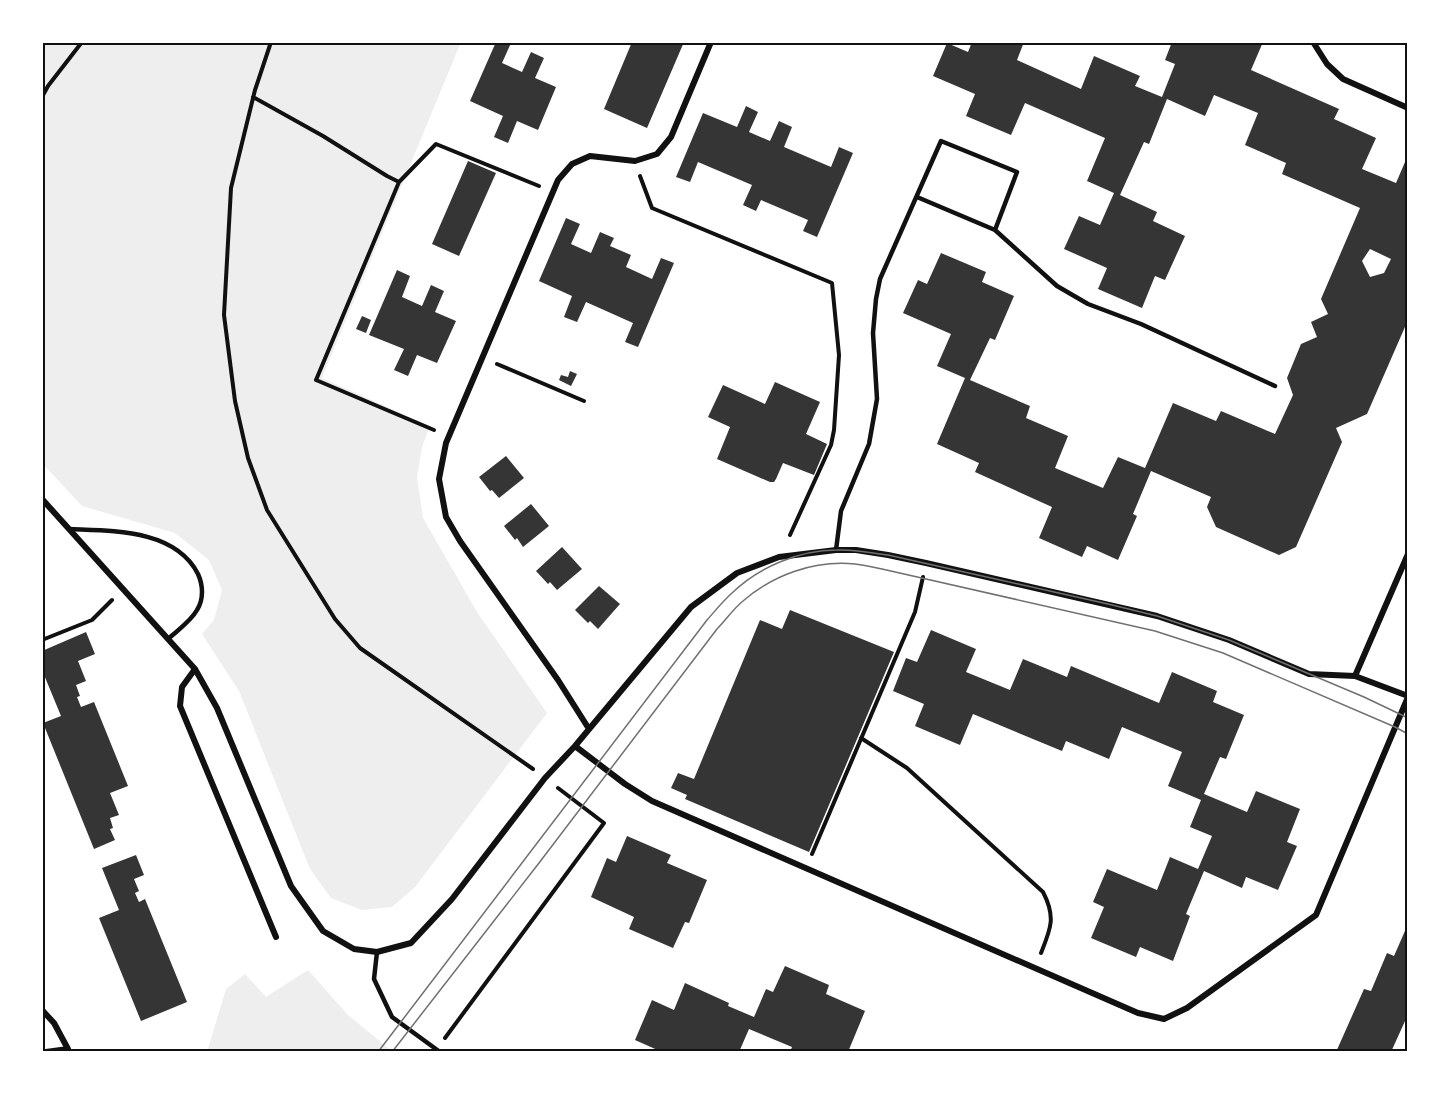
<svg xmlns="http://www.w3.org/2000/svg" width="1450" height="1094" font-family="'PT Serif',serif">
  <rect width="100%" height="100%" fill="#fff"/>
  <!-- green -->
  <path fill="#eee" d="M42,42H461L322,378L430,426L422,447L417,477L423,518L477,612L547,713L415,887L392,907L362,910L331,898L310,869L239,691L202,634L214,620L222,590L209,560L175,533L82,506L42,463Z
    M308,970L348,1015L393,1052H207L226,989L245,974L266,997Z"/>
  <!-- building -->
  <path fill="#353535" fill-rule="evenodd" d="M496,42L511,43L502,63L522,72L531,52L544,58L535,78L556,87L538,130L517,121L508,143L494,137L503,116L470,101Z
    M632,42H684L647,128L604,109Z
    M972,42H1024L1017,60L1081,89L1094,56L1140,76L1135,86L1162,97L1175,64L1165,60L1172,42H1263L1251,70L1339,109L1334,119L1376,138L1362,169L1396,183L1405,162L1408,163V256L1405,264L1408,266V320L1367,414L1336,428L1342,442L1296,547L1279,555L1216,527L1207,507L1211,497L1151,471L1133,514L1137,516L1118,560L1087,546L1082,557L1039,538L1052,507L975,472L979,463L937,444L965,378L937,366L951,334L903,313L918,280L927,284L941,253L986,272L982,282L1014,296L995,340L990,338L970,380L1030,406L1026,418L1068,436L1055,468L1103,488L1118,457L1145,468L1173,403L1216,421L1221,411L1275,434L1293,395L1287,378L1301,344L1317,337L1311,322L1328,314L1321,299L1360,208L1282,174L1286,163L1245,145L1258,113L1214,95L1205,116L1167,99L1149,144L1144,142L1120,195L1157,212L1153,221L1185,236L1165,280L1155,276L1142,308L1098,289L1107,268L1064,249L1079,216L1100,225L1114,193L1087,181L1105,138L1025,103L1011,135L966,116L975,94L933,76L947,43L968,52ZM1370,249L1391,259L1384,273L1370,277L1362,261Z
    M746,106L758,112L749,132L770,141L779,121L792,127L784,147L831,167L839,147L853,153L817,237L803,231L808,220L761,200L756,211L743,205L752,185L698,162L690,182L676,177L703,113L737,127Z
    M468,161L496,173L459,256L432,244Z
    M566,218L580,224L571,244L591,253L600,232L614,238L610,246L631,255L626,267L652,279L661,258L674,263L638,347L625,342L633,323L586,302L577,322L564,317L572,296L539,281Z
    M397,270L410,276L402,297L422,306L431,285L444,291L435,312L456,321L437,363L417,355L408,376L394,370L404,349L369,335Z
    M362,316L371,320L366,333L356,329Z
    M570,371L577,374L571,386L559,380L561,375L568,377Z
    M775,382L820,402L806,434L827,444L814,475L783,463L776,479L774,482H770L717,459L730,427L708,417L723,385L765,404Z
    M506,456L524,478L499,498L492,490L490,491L479,477Z
    M531,504L549,526L523,547L517,538L515,540L504,526Z
    M562,547L582,569L557,590L550,582L548,584L536,571Z
    M599,586L620,604L598,629L590,621L588,623L575,610Z
    M790,610L894,652L809,852L685,799L687,795L671,788L678,773L694,779L760,620L782,629Z
    M931,630L976,649L966,672L1010,690L1023,659L1067,677L1071,666L1159,703L1172,672L1217,691L1213,702L1244,715L1226,759L1220,757L1204,794L1247,812L1256,791L1300,809L1287,842L1297,846L1278,890L1246,877L1242,888L1204,871L1186,914L1190,916L1173,961L1140,947L1136,957L1091,938L1104,907L1093,902L1107,869L1157,890L1170,857L1198,869L1212,836L1190,827L1201,800L1168,786L1182,752L1122,727L1109,759L1066,741L1062,751L973,714L960,745L915,726L924,704L893,691L906,658L917,662Z
    M86,632L95,654L78,661L86,681L76,685L80,696L77,697L81,707L94,702L128,786L110,793L119,815L110,818L113,828L110,829L115,840L94,849L43,723L61,716L42,670V651Z
    M627,836L671,855L667,863L707,880L689,923L685,922L673,948L629,929L634,917L591,897L607,858L616,862Z
    M136,855L144,875L134,879L139,891L135,893L139,902L145,899L187,1002L141,1021L99,918L119,910L102,868Z
    M1408,924V1022L1405,1021L1391,1052H1336L1364,989L1371,991L1387,953L1394,956Z
    M785,966L829,985L826,994L865,1011L848,1052H790L792,1047L749,1029L739,1052H662L635,1040L652,1000L674,1010L685,983L729,1003L728,1006L754,1017L766,989L773,992Z"/>
  <g fill="none" stroke-linecap="round" stroke-linejoin="round">
    <!-- path -->
    <path stroke="#111" stroke-width="4" d="M271,42L255,90L231,188L224,315L235,401L248,458L267,510L335,619L360,648L533,769
      M42,97L48,86L82,42
      M253,97L323,136L387,176L399,182L316,380L434,430
      M640,176L652,208L832,283L839,355L834,430L831,445L790,535
      M399,182L436,144L539,186
      M497,364L584,401
      M42,640L92,620L112,600
      M861,738L907,768L1043,892C1056,917 1051,928 1041,953
      M812,854L915,612L923,577
      M445,1038L604,823L558,788"/>
    <!-- service -->
    <path stroke="#111" stroke-width="4.5" d="M917,197L995,230
      M69,529C112,531 175,529 198,574C203,585 204,599 197,610C191,621 178,630 168,639
      M836,550L841,511L869,444L877,399L873,333L876,299L880,279L941,141L1017,172L995,230L1057,286L1088,304L1141,324L1275,386
      M377,952L374,979L392,1017L440,1052"/>
    <!-- minor -->
    <path stroke="#111" stroke-width="6" d="M1313,42L1327,64L1343,79L1408,108
      M42,499L195,669L217,708L291,886L323,931L354,949L377,952L411,943L452,899L545,778L575,746L691,607L737,573L779,557L836,550H856L888,555L926,563L1157,616L1229,640L1309,674L1355,676L1408,696
      M195,669L182,687L180,706L276,937
      M1355,676L1408,554
      M589,729L558,680L460,541L446,517L439,479L446,443L558,180L572,164L590,156L635,161L657,154L671,137L711,42
      M575,746L625,784L652,801L1138,1013L1164,1019L1187,1008L1316,915L1408,697
      M42,1010L54,1023L68,1049V1052
      M46,1052L68,1049"/>
    <!-- tram -->
    <path stroke="#707070" stroke-width="1.5" d="M378,1052L707,620C715,611 723,601 732,593C759,567 799,550 837,550C854,549 871,553 888,555L1108,604L1157,616L1229,640L1364,697L1408,718
      M392,1052L539,863L717,629C726,620 733,609 743,601C773,575 814,560 855,564C864,565 873,567 882,569L1155,631L1223,653L1395,727L1408,734"/>
  </g>
  <!-- border -->
  <rect width="1450" height="1094" fill="none" stroke="#ffffff" stroke-width="87"/>
  <rect x="44" y="44" width="1362" height="1006" fill="none" stroke="#111" stroke-width="2"/>
</svg>
